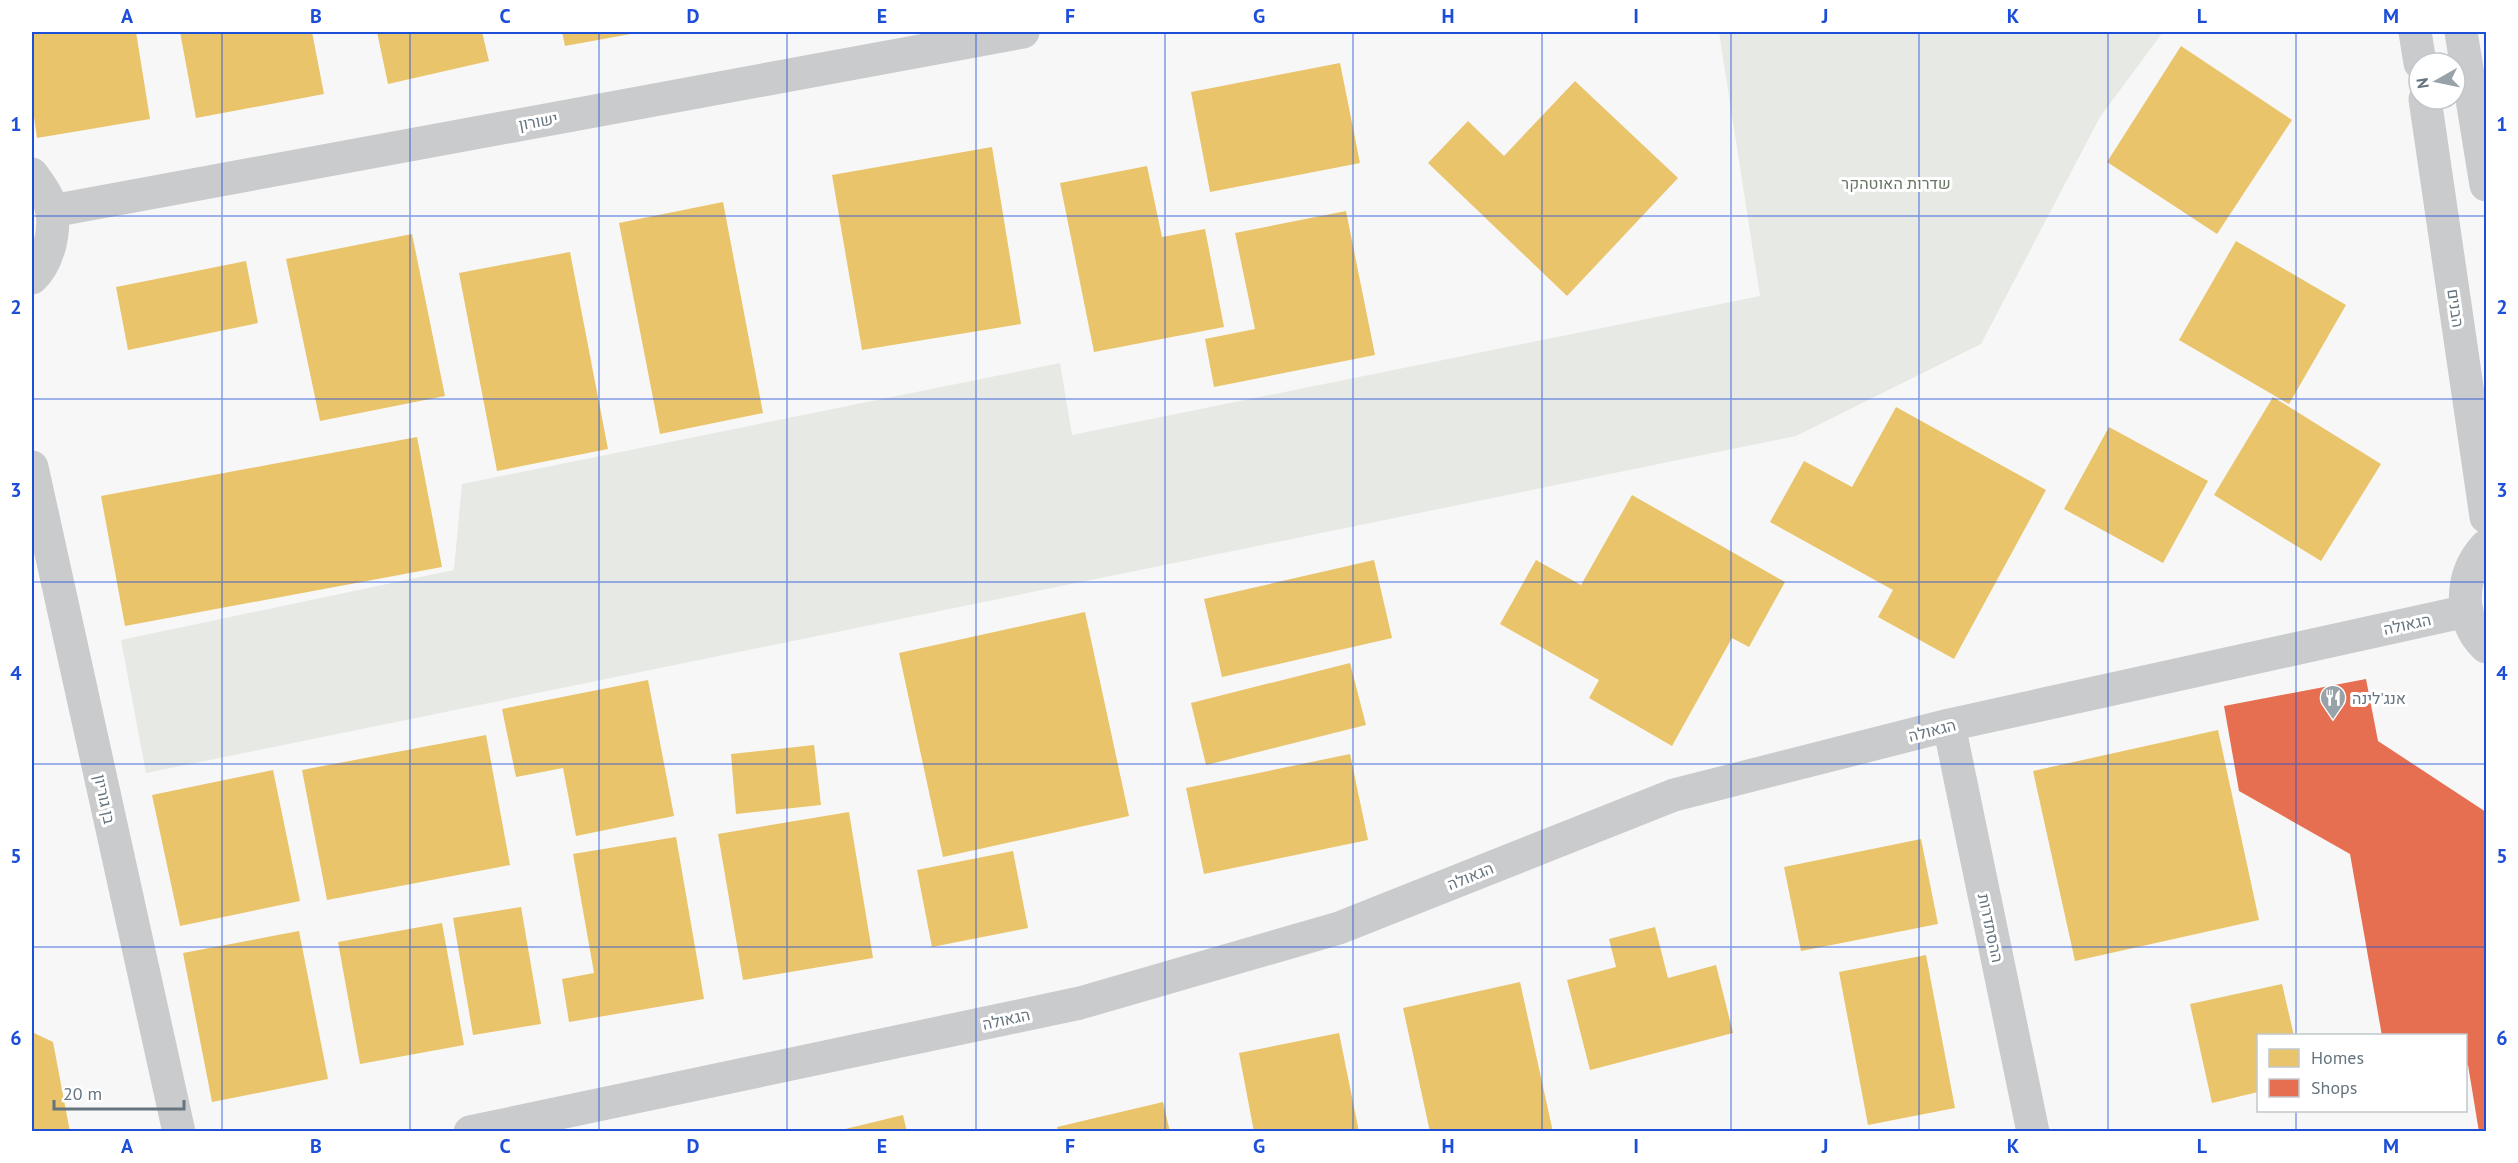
<svg xmlns="http://www.w3.org/2000/svg" width="2518" height="1163" font-family="'PT Sans',Heebo,sans-serif">
  <rect width="100%" height="100%" fill="#f7f7f7"/>
  <!-- green -->
  <path fill="#e6e9e4" d="M1719,32H2163L2100,117L1981,344L1796,436L146,773L121,640L454,570L462,484L1060,363L1072,435L1760,296Z"/>
  <!-- homes -->
  <path fill="#e9c46a" d="M32,32H136L150,119L37,138L32,103Z
    M180,32H312L324,94L196,118Z
    M377,32H482L489,61L388,84Z
    M562,32H635L636,33L565,46Z
    M2181,46L2292,120L2217,234L2107,162Z
    M1340,63L1360,163L1210,192L1191,92Z
    M1575,81L1678,178L1567,296L1428,163L1468,121L1504,156Z
    M992,147L1021,324L862,350L832,175Z
    M1147,166L1162,237L1205,229L1224,327L1094,352L1060,183Z
    M723,202L763,413L660,434L619,223Z
    M1346,211L1375,355L1214,387L1205,339L1255,329L1235,233Z
    M412,234L445,396L320,421L286,259Z
    M2236,241L2346,305L2289,404L2179,340Z
    M570,252L608,449L497,471L459,273Z
    M246,261L258,323L128,350L116,287Z
    M2273,397L2381,464L2321,561L2214,495Z
    M1896,407L2046,490L1954,659L1878,617L1893,590L1770,522L1804,461L1852,487Z
    M2109,427L2208,481L2163,563L2064,509Z
    M417,437L442,567L125,626L101,496Z
    M1632,495L1785,582L1749,647L1732,638L1672,746L1589,698L1599,680L1500,624L1536,560L1581,585Z
    M1374,560L1392,638L1222,677L1204,599Z
    M1085,612L1129,816L943,857L899,653Z
    M1350,663L1366,725L1206,765L1191,703Z
    M648,680L674,816L576,836L563,768L516,777L502,709Z
    M2218,730L2259,920L2075,961L2033,771Z
    M486,735L510,865L327,900L302,770Z
    M814,745L821,805L736,814L731,754Z
    M1350,754L1368,840L1204,874L1186,788Z
    M273,770L300,901L180,926L152,795Z
    M849,812L873,958L743,980L718,834Z
    M676,837L704,999L569,1022L562,979L594,973L573,854Z
    M1921,839L1938,924L1801,951L1784,867Z
    M1013,851L1028,928L932,947L917,870Z
    M521,907L541,1024L473,1035L453,918Z
    M442,923L464,1045L360,1064L338,942Z
    M1655,927L1668,978L1716,965L1733,1033L1590,1070L1567,980L1616,967L1609,939Z
    M299,931L328,1079L212,1102L183,953Z
    M1926,955L1955,1108L1868,1125L1839,972Z
    M1520,982L1553,1132H1430L1403,1008Z
    M2282,984L2294,1036H2258V1092L2212,1103L2190,1004Z
    M32,1032L53,1042L70,1132H32Z
    M1339,1033L1359,1132H1254L1239,1053Z
    M1163,1102L1170,1132H1058L1057,1127Z
    M903,1115L907,1132H837V1131Z"/>
  <!-- shops -->
  <path fill="#e76f51" d="M2366,679L2378,741L2486,812V1132H2479L2468,1065H2466V1036H2382L2350,854L2239,791L2224,706Z"/>
  <g fill="none" stroke-linecap="round" stroke-linejoin="round">
    <!-- minor -->
    <path stroke="#cacbcc" stroke-width="33" d="M52,211L1023,32
      M1949,725L2033,1132
      M470,1132L1080,1003L1339,928L1674,795L1949,725L2467,611"/>
    <!-- tertiary -->
    <path stroke="#cacbcc" stroke-width="33" d="M2415,32L2420,63
      M2461,32L2486,185
      M2425,99L2486,517
      M32,174C40,185 50,198 52,212C55,234 48,263 32,278
      M32,467L179,1132
      M2486,546C2460,574 2457,619 2486,647"/>
  </g>
  <!-- grid -->
  <path fill="none" stroke="#1d4ed8" stroke-width="1.5" stroke-opacity="0.55" d="M222,32V1132M410,32V1132M599,32V1132M787,32V1132M976,32V1132M1165,32V1132M1353,32V1132M1542,32V1132M1731,32V1132M1919,32V1132M2108,32V1132M2296,32V1036M32,216H2486M32,399H2486M32,582H2486M32,764H2486M32,947H2486M2296,1110V1132"/>
  <!-- icons -->
  <defs>
    <symbol id="restaurant-pin" viewBox="-11 -11 22 30"><path d="M0 17L-7.5 6A9.5 9.5 0 1 1 7.5 6Z" fill="#98a2a9" stroke="#fff"/><path d="M-5-6h1v4h1v-4h1v4h1v-4h1v5L-1.5 .5V6h-2V.5L-5-1ZM5-6V6H3V1.5H1.5Q1.5-4 5-6Z" fill="#fff"/></symbol>
  </defs>
  <g fill-rule="evenodd">
    <use href="#restaurant-pin" x="2318" y="683" width="30" height="40"/>
  </g>
  <g text-anchor="middle" dominant-baseline="central" stroke-width="6" stroke-linejoin="round" paint-order="stroke">
    <!-- street labels -->
    <g font-size="16" fill="#65747f" stroke="#fff">
      <text transform="translate(538 121) rotate(-10)">ישורון</text>
      <text transform="translate(2456 308) rotate(82)">הבנים</text>
      <text transform="translate(2407 624) rotate(-12)">הגאולה</text>
      <text transform="translate(1932 730) rotate(-14)">הגאולה</text>
      <text transform="translate(105 799) rotate(78)">בן גוריון</text>
      <text transform="translate(1470 876) rotate(-22)">הגאולה</text>
      <text transform="translate(1991 928) rotate(78)">ההסתדרות</text>
      <text transform="translate(1006 1019) rotate(-12)">הגאולה</text>
    </g>
    <!-- park labels -->
    <g font-size="16" fill="#677763" stroke="#fff">
      <text x="1896" y="183">שדרות האוטהקר</text>
    </g>
    <!-- poi labels -->
    <g font-size="16" fill="#65747f" stroke="#fff" text-anchor="start">
      <text x="2352" y="698">אנג'לינה</text>
    </g>
  </g>
  <!-- border -->
  <rect width="2518" height="1163" fill="none" stroke="#ffffff" stroke-width="66"/>
  <!-- legend -->
  <rect x="2257" y="1034" width="210" height="78" fill="#ffffff" stroke="#c1c7cc" stroke-width="1.5"/>
  <rect x="2269" y="1049" width="30" height="18" fill="#e9c46a" stroke="#c1c7cc" stroke-width="1.5"/>
  <text x="2311" y="1064" font-size="18" fill="#65747f">Homes</text>
  <rect x="2269" y="1079" width="30" height="18" fill="#e76f51" stroke="#c1c7cc" stroke-width="1.5"/>
  <text x="2311" y="1094" font-size="18" fill="#65747f">Shops</text>
  <!-- north arrow -->
  <g transform="translate(2437 81) rotate(261)"><circle r="28" fill="#ffffff" stroke="#c1c7cc" stroke-width="1.5"/>
  <path d="M0-4.5L10 22L0 15L-10 22Z" fill="#98a2a9"/>
  <text y="-9" font-size="16" font-weight="bold" text-anchor="middle" fill="#65747f">N</text>
  </g>
  <!-- scale -->
  <path d="M54 1100v9h130v-9" fill="none" stroke="#65747f" stroke-width="3"/>
  <text x="63" y="1100" font-size="18" fill="#65747f" stroke="#ffffff" stroke-width="4.5" paint-order="stroke">20 m</text>
  <rect x="33" y="33" width="2452" height="1097" fill="none" stroke="#1d4ed8" stroke-width="2"/>
  <g font-size="20" text-anchor="middle" font-weight="bold" fill="#1d4ed8">
    <text x="127" y="23">A</text>
    <text x="316" y="23">B</text>
    <text x="505" y="23">C</text>
    <text x="693" y="23">D</text>
    <text x="882" y="23">E</text>
    <text x="1070" y="23">F</text>
    <text x="1259" y="23">G</text>
    <text x="1448" y="23">H</text>
    <text x="1636" y="23">I</text>
    <text x="1825" y="23">J</text>
    <text x="2013" y="23">K</text>
    <text x="2202" y="23">L</text>
    <text x="2391" y="23">M</text>
    <text x="16" y="131">1</text>
    <text x="2502" y="131">1</text>
    <text x="16" y="314">2</text>
    <text x="2502" y="314">2</text>
    <text x="16" y="497">3</text>
    <text x="2502" y="497">3</text>
    <text x="16" y="680">4</text>
    <text x="2502" y="680">4</text>
    <text x="16" y="863">5</text>
    <text x="2502" y="863">5</text>
    <text x="16" y="1045">6</text>
    <text x="2502" y="1045">6</text>
    <text x="127" y="1153">A</text>
    <text x="316" y="1153">B</text>
    <text x="505" y="1153">C</text>
    <text x="693" y="1153">D</text>
    <text x="882" y="1153">E</text>
    <text x="1070" y="1153">F</text>
    <text x="1259" y="1153">G</text>
    <text x="1448" y="1153">H</text>
    <text x="1636" y="1153">I</text>
    <text x="1825" y="1153">J</text>
    <text x="2013" y="1153">K</text>
    <text x="2202" y="1153">L</text>
    <text x="2391" y="1153">M</text>
  </g>
</svg>
